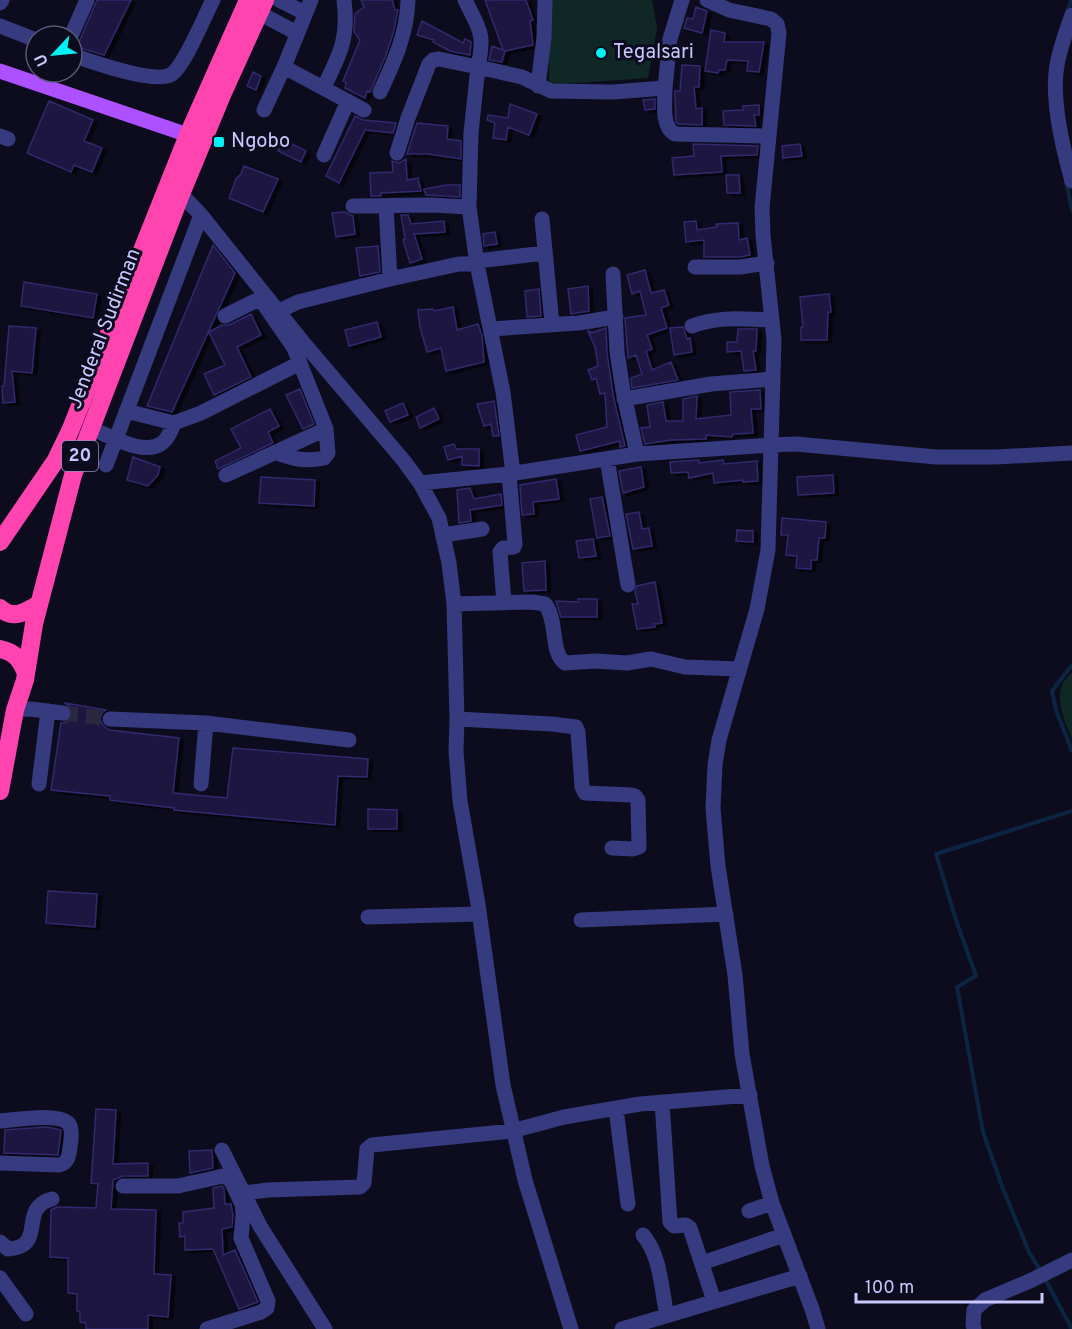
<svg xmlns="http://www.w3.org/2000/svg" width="1072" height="1329" font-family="Overpass,sans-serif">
  <defs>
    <filter id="shadow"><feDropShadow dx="4.5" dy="2.5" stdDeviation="0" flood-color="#0009"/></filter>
  </defs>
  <rect width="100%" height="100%" fill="#0d0c1e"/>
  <!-- green -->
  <path fill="#0f2825" d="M549,0H652L657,28L648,78L549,85Z
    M1072,672V739C1065,724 1055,699 1063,683C1065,679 1069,675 1072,672Z"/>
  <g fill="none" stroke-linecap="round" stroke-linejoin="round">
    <!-- stream -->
    <path stroke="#0b2543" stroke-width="4" d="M1067,13L1071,0
      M1066,182L1072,210
      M1072,665L1052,691L1056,710L1072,751
      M1040,1270L1029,1252L1003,1189L983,1132L957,987L976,976L957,923L936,854L1072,811
      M1044,1277L1072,1329"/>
  </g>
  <!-- building -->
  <path fill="#1c1740" stroke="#30296c" stroke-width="1.5" filter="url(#shadow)" d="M97,0H131L104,55L73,46L80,40Z
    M361,0H392L395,10H398L393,34L386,55L370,92L367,91L365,98L345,88L346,83L343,81L360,40L354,32L355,14L364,7Z
    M485,0H526L533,20L530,21L533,45L505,51L502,62L489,60L492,46L503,50Z
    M696,7L707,11L702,33L684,28L687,18L693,19Z
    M422,21L463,43L465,39L471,42L470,55L450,51L433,42L434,40L417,35Z
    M711,30L725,33L724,42H764L759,72L747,71L748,61L727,60L725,70H719L718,73L705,71Z
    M682,65L700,66L699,87H694L696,109L702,108V125L678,124L676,122L675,96V91H680Z
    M253,72L261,76L256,90L247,86Z
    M655,99V109L645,110L643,100Z
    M49,101L93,120L84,141L102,148L92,172L74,165L71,172L27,153Z
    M510,104L537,114L529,135L508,127L506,140L493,138L495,123L487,120L488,115L508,118Z
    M759,105V115H754L756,126L724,125L723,111L743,110V106Z
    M355,116L363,120L396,123L393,133L365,130L339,183L326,176Z
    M417,123L448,126L447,139L461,141V159L428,154H407Z
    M284,140L306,151L301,162L278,151Z
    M693,144L758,146L757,155L721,156L722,172L674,175L672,158L694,156Z
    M800,144L802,156L783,158L782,146Z
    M406,159L407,180L418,178L421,191L381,193V196H371L370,173L393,172L392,161L399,163Z
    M244,166L278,179L263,212L229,198L236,179L241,174Z
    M726,175H739L740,193H727Z
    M446,185H460V197L426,195L424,189Z
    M345,212L353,216L355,234L336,237L332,213Z
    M401,215H408L411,224L444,221L445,232L414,234L422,259L410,263L403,240L405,239Z
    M696,221L697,230L717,227L716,224L738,223L739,240L747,238L750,255L740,257H704V240L686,242L684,222Z
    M495,232L497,244L484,246L483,234Z
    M213,245L235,273L172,412L147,406Z
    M378,246L380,272L360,276L356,248Z
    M645,270L651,293L664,290L669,305L661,308L667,328L647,335L652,349L646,351L652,370L671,362L678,380L632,388L631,378L642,374L636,355L628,358L625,318L646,315L640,291L632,294L627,275Z
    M24,282L97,294L93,318L21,306Z
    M588,286L589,311L571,314L568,289Z
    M539,289L541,316L527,317L525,291Z
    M829,294L831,312H828L827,340H801V327H803L800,297Z
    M453,307L457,330L478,324L482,336L484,362L446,371L441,348L427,352L420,327L418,310L433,309L434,311Z
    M251,314L261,335L237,347L251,377L214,395L204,374L225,365L209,332L222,325H229Z
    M377,322L381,337L349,346L345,330Z
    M9,326L36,328L32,373L12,371L15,402L3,403L2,386H4Z
    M683,327L687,339L690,338L692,352L674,355L670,328Z
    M606,328L607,353L614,400L625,446L620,447V441L580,451L576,435L607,427L605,393L600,394L596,378L592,380L588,370L598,366L595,347L588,331H590L591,333Z
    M738,329H757L756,351H753L756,370L744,371L741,351L727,352V342H737Z
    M300,389L314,424L303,429L286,395Z
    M760,390L761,409H751L753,433L733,434L732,437L706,435V439L671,440L645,444L641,428L650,427L647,405L663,402L666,421H683V399L697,396L696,419L731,415L730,392Z
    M494,401L499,436H493L491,424L484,426L477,404Z
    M403,403L408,415L390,422L385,411Z
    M434,408L439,419L420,428L416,417Z
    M270,409L279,426L268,432L273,443L218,469L215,461L241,448L231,429Z
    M454,444L456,449H479V466L462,465V456L448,460L444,447Z
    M133,457L160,467L158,475L148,486L127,480Z
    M699,460V463L723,460L724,464L757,461L758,481L743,482V480L714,483L713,473L689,478L688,472L671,473L670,462Z
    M641,467L644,487L623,493L619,471Z
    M833,475L834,493L798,495L797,477Z
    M261,477L315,480L314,506L259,503Z
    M556,479L559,499L533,502L534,514L522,515L520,485Z
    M470,488L474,499L501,494L502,505L470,510L471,521L459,523L457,490Z
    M602,497L610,536L597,538L590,499Z
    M639,512L642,529L649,528L652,546L633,549L626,514Z
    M782,518L826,522L825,538H819L817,560H811V569L796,568L797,556L786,555L788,535H781Z
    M737,530L753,531V542L736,541Z
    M593,539L596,556L579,558L576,541Z
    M545,561L546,590L524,591L522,563Z
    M655,582L662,623L654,624L655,627L637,629L632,604H638L635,591L637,586Z
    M578,599H597V617H561L556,601L578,602Z
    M65,703L106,710L102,713L100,719L102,724L109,730L179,738L173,793L227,798L233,748L368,759L367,777L338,776L335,825L174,810V808L110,800V796L51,790L61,723L67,722L73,715L72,709Z
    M368,809L397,810V829H368Z
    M48,891L97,894L95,927L46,923Z
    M96,1109L116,1110L113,1164L148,1163V1176H123L113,1180L111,1209L156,1210L154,1274L171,1275L168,1317L148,1315V1329H86V1323L80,1322V1312L77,1311V1294L68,1293V1258L50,1257L51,1210L57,1207L96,1208L98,1184L91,1183Z
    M47,1127L61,1130L58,1155L4,1153L5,1130Z
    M212,1150L213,1168L190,1173L189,1151Z
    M222,1186L224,1189L225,1204H231L233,1215L232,1227L222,1229L223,1255L235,1250L258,1302L239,1309L213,1249L185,1250V1236L180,1237L179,1223H183V1212L214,1208L213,1188Z"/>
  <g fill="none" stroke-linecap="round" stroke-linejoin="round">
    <!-- minor-tunnel -->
    <path stroke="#292840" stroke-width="15" stroke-dasharray="15 8" stroke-linecap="butt" d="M63,713L110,719"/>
    <!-- minor -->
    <path stroke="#363a7f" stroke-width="15" d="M279,0L305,13
      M311,0L284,67L364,110
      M465,0C480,31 485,32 478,67L522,77L551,91L613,92L665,88L670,39L682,0
      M707,0L729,10L771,19L777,24L779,33L762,208L763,235L774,340L768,550L757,609L719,740L715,765L713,808L718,866L735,975L742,1054L762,1166L772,1203L812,1309L818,1329
      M0,3L2,0
      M259,13L297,33
      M1072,15C1066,32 1060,48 1057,65C1051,98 1063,149 1072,181
      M0,26L36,40
      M71,36L87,0
      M72,55C90,61 156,85 172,74C186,63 204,17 213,0
      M538,86L544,37L545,0
      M324,87C340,54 349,38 344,0
      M665,88C665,102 661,127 675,134L768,136
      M380,92C394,62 407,34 408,0
      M264,110L284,67
      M0,136L8,139
      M397,153L408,118L429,64L433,60L439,59L478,67L471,133L469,207
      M324,155L348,101
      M181,194L201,215L302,341L404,461L420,483L439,518L449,563L454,604L457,719L456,751L460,801L478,904L503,1085L525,1180L571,1329
      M353,206L432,205L469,207L477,264
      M386,206L390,279
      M542,219L552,324
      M477,261L545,253
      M695,267H740L767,263
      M613,274L617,352L623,391L637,454
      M279,311L298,302L390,279L459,264H477L503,392L513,474
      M225,316L255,301L263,303L294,348L326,429L328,453L324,458C306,462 293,459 277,453
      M692,326C718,316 744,319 772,320
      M491,329L578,323L616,317
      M624,399L711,384L772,379
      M126,411L174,423L201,413L300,363
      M90,428C109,435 144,457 162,443C168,439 171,430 174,423
      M607,459L628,585
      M106,465L201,215
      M226,475L326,429
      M420,483L509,474L637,454L770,445L796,444L936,457H996L1072,453
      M443,535L482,529
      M504,603L500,552L503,548L514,547L515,544L509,474
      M454,604L532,602L545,604C558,620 550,653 565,663L595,661L627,663L651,659L685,667L739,669
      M15,710L30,709L63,713
      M110,719L206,723L349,740
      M457,719L552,724L576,727L578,732L582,787L585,793L631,795L635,796L638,800L639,847L633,849L612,848
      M39,784L48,711
      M201,784L206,723
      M368,917L479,914
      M581,920L726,914
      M662,1102L670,1222L674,1226L686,1225L690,1228L714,1301
      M616,1109L628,1204
      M0,1121C14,1120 60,1112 69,1124C73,1130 71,1141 70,1147C69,1156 68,1163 59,1165L0,1163
      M222,1150L260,1226L325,1329
      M123,1186H178L223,1176L230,1179L242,1204L243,1215L241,1238L268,1301L267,1308L261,1312L207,1329
      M243,1193L268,1190L360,1187L364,1183L367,1149L372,1145L512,1131L564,1117L640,1104L750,1095
      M749,1211L772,1203
      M643,1235C661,1256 661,1289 667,1315
      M0,1242L8,1249C48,1247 17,1208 52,1199
      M702,1263L784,1235
      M0,1278L26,1314
      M622,1329L800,1276
      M974,1329L973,1324L974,1310L985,1300L1032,1280L1072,1260"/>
    <!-- major -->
    <path stroke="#ad50ff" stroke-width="15" d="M0,71L188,135"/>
    <!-- highway -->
    <path stroke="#ff44af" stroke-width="18" d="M0,542L56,460L70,431L188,135L248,0
      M0,608C13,620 26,612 39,604
      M0,649C15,652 20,659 26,673
      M0,791L15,710L25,680L34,624L73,475L181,194L222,95L265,0"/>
  </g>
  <!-- markers -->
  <g fill="#00f2f4" stroke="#0d0c1e" stroke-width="2">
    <circle cx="601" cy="53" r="6"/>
    <rect x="213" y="136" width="12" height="12" rx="3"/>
  </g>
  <g text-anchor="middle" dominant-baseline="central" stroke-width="6" stroke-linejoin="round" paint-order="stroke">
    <!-- shield labels -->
    <rect fill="#0d0c1e" stroke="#9190bc" stroke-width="1.5" x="62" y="441" width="36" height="30" rx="4.5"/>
    <g font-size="18" font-weight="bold" fill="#cac9ff">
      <text x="80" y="456">20</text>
    </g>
    <!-- poi labels -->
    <g font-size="20" fill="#cac9ff" stroke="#0d0c1e" text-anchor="start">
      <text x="613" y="53">Tegalsari</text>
      <text x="231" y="142">Ngobo</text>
    </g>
    <!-- street labels -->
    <g font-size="20" fill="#cac9ff" stroke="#0d0c1e">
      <text transform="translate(105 329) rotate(-69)">Jenderal Sudirman</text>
    </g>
  </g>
  <!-- north arrow -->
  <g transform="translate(54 54) rotate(244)"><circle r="28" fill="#0d0c1e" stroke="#595878" stroke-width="1.5"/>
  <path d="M0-4.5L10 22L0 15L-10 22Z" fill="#00f2f4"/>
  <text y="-9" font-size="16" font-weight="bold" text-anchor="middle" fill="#cac9ff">U</text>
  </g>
  <!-- scale -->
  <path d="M856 1293v9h186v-9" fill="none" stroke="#cac9ff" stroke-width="3"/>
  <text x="865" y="1293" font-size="18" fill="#cac9ff" stroke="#0d0c1e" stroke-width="4.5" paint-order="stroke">100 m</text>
</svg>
